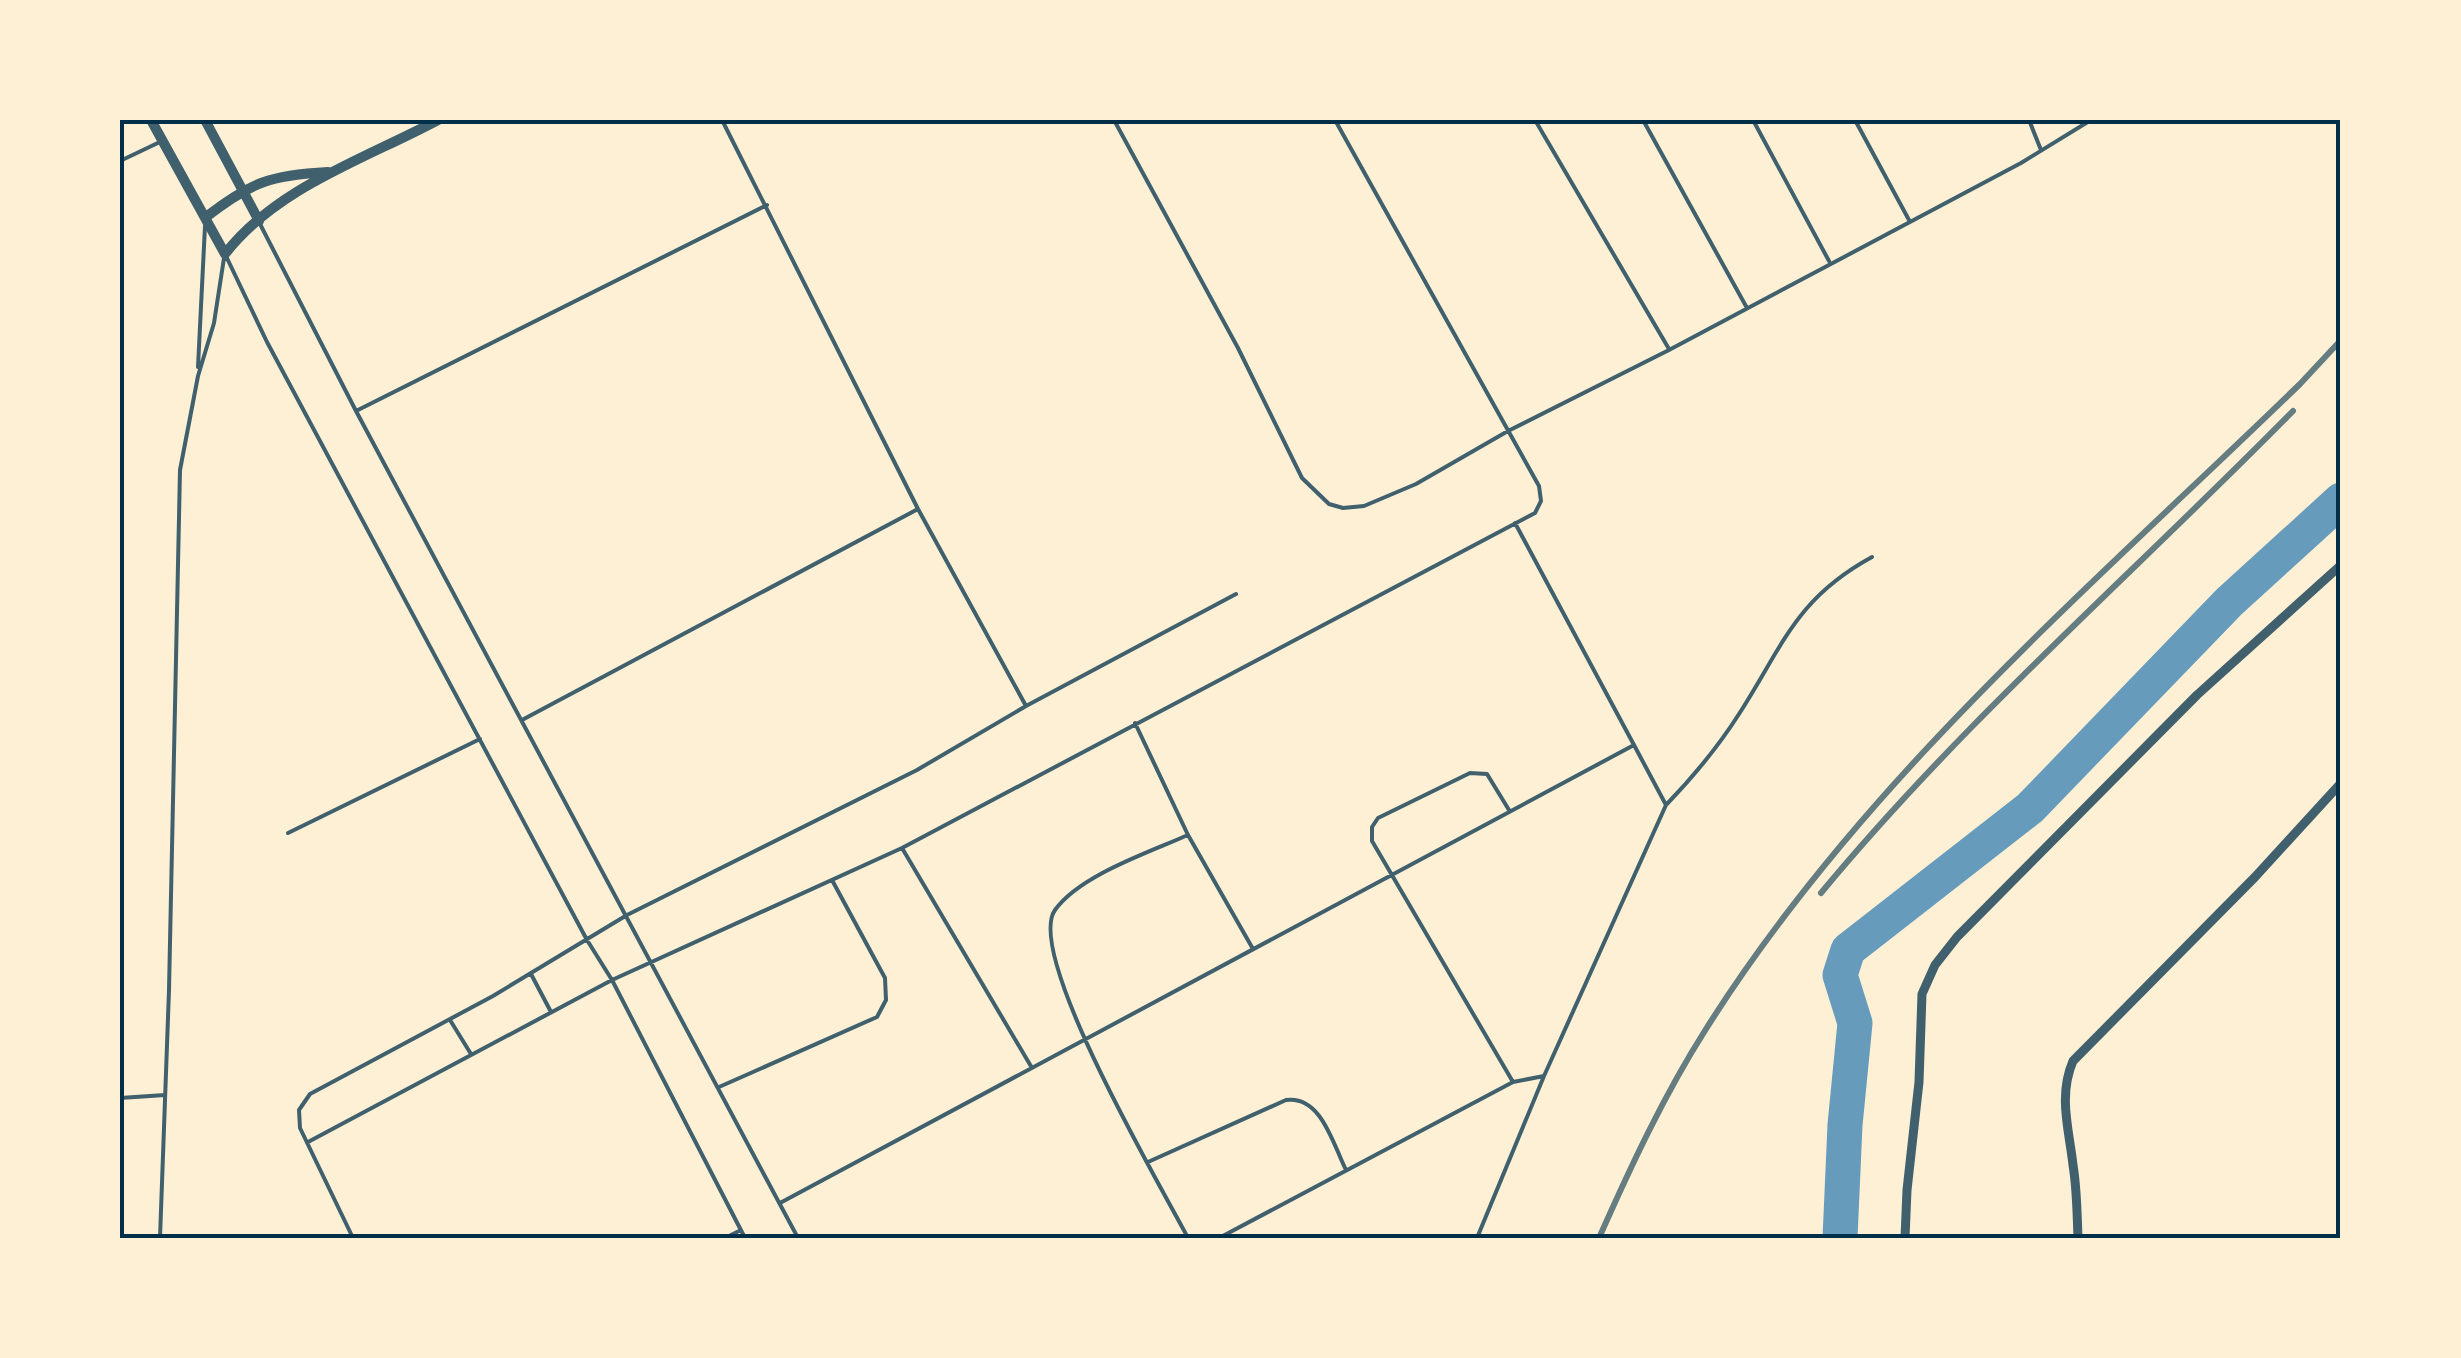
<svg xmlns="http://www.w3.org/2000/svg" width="2461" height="1358" font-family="'DejaVu Sans',sans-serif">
  <rect width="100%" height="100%" fill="#fdf0d5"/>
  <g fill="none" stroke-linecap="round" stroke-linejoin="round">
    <!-- river -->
    <path stroke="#669bbc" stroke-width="35" d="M1840,1238L1845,1125L1855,1023L1840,975L1848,950L2030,808L2229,602L2341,500"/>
    <!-- service -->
    <path stroke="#3f606c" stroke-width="4" d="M722,120L918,509L1026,706
      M1114,120L1238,348L1302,478L1329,504L1343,508L1364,506L1416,484L1508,431L1669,350L2021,163L2091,120
      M1535,120L1669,349
      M1643,120L1747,308
      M1753,120L1829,261
      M1855,120L1909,220
      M2029,120L2041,150
      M120,161L162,141
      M259,222L356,411L798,1238
      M225,254L267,342L587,940L612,980L745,1238
      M198,367L205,226
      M356,411L767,205
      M522,720L918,509
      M1135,723L1188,835L1253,949
      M1666,805C1693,777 1718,747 1739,714C1783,646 1795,599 1872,557
      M1509,810L1487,774L1470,773L1378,818L1372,827V841L1513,1082
      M288,833L480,739
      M1188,835C1150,852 1080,875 1055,910C1024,954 1162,1188 1188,1238
      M902,848L1032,1068
      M531,974L551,1012
      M450,1020L471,1054
      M719,1087L877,1017L886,1000L885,978L832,880
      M120,1098L165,1095
      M308,1142L612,980L902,848L1535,513L1541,501L1539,486L1335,120
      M1148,1162L1286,1100C1321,1095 1333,1144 1346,1170
      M780,1203L1634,745L1515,523
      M160,1238L169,990L180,470L198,376L214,323L224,258
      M353,1238L300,1128L299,1110L310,1094L493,996L627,915L917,770L1026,706L1236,594
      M725,1238L741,1230
      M1219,1238L1513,1082L1544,1076L1666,805L1634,745
      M1477,1238L1544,1076"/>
    <!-- minor -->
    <path stroke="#3f606c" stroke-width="9" d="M1905,1238L1907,1190L1919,1082L1922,994L1935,965L1957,937L2197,695L2341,565
      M2078,1238C2077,1214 2077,1189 2073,1165C2069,1129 2058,1096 2073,1061L2255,877L2341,783"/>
    <!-- tertiary -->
    <path stroke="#3f606c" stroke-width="10" d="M151,120L225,254C277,187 365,159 438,120
      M205,120L259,221
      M206,217C251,182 271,175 328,172"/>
    <!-- rail -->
    <path stroke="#657d81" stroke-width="6" d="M1821,893C1965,719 2135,572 2293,411
      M1599,1238C1631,1166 1664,1095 1706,1029C1862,781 2092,586 2300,384L2341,340"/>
  </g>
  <!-- border -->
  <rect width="2461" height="1358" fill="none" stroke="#fdf0d5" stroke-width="245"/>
  <rect x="122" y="122" width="2216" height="1114" fill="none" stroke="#003049" stroke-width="4"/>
</svg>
